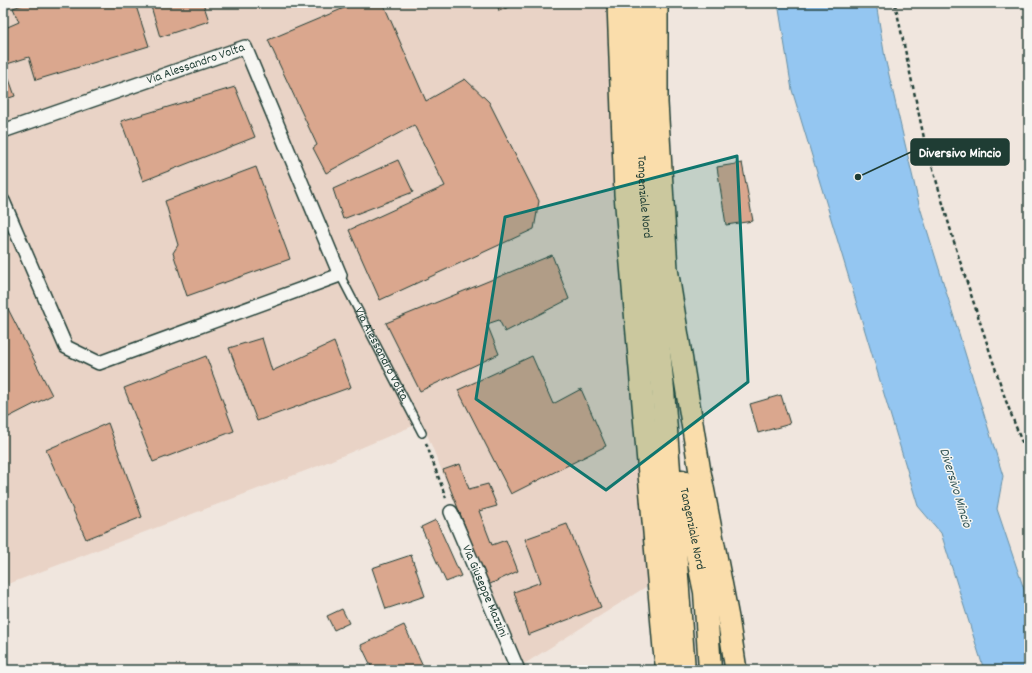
<svg xmlns="http://www.w3.org/2000/svg" width="1032" height="673" font-family="Dekko,sans-serif">
  <rect width="100%" height="100%" fill="#f0e6de"/>
  <filter id="ink" filterUnits="userSpaceOnUse"><feTurbulence type="fractalNoise" baseFrequency=".025" numOctaves="2"/><feDisplacementMap in="SourceGraphic" scale="8" xChannelSelector="R" yChannelSelector="G"/><feConvolveMatrix kernelMatrix="1 2 1 2 8 2 1 2 1" color-interpolation-filters="sRGB"/></filter>
  <g filter="url(#ink)">
    <!-- built -->
    <path fill="#e9d3c6" d="M3,3H608L655,581L521,666L422,422L318,466L3,586Z"/>
    <!-- water -->
    <path fill="#94c6f1" stroke="#658fa5" d="M778,3H876L885,58L919,204L1003,476L997,509L1029,604V670H984L941,533L918,506L792,90Z"/>
    <!-- building -->
    <path fill="#daa78e" stroke="#1f3d34" d="M28,3H135L149,46L36,80L29,57L4,65L15,96L3,100V29L19,22L13,8Z
      M150,3H203L209,21L160,37Z
      M356,3H383L426,101L465,79L489,102L539,201L534,229L380,300L349,230L445,186L414,125L326,173L313,148L317,145L268,40Z
      M497,3H519L499,11Z
      M235,87L255,137L143,181L121,121Z
      M398,160L413,192L343,219L333,189Z
      M742,163L753,221L726,225L717,167Z
      M256,167L290,259L187,296L173,253L178,245L165,201Z
      M552,255L569,299L505,332L499,320L487,324L499,354L420,391L386,323Z
      M4,301L52,395L3,420V302Z
      M262,338L272,371L334,342L351,387L257,421L229,348Z
      M206,356L234,431L153,462L124,388Z
      M532,356L553,404L581,389L606,446L511,494L458,390Z
      M781,395L790,424L758,433L750,404Z
      M108,423L142,517L86,539L46,450Z
      M460,464L469,489L488,484L497,506L479,511L492,545L506,540L518,571L488,585L443,470Z
      M436,520L461,576L446,582L421,527Z
      M567,524L601,607L528,635L514,592L541,582L525,539Z
      M411,555L425,596L386,609L372,568Z
      M342,609L349,623L334,630L327,616Z
      M404,625L425,670H373L361,645Z"/>
    <g fill="none" stroke-linecap="round" stroke-linejoin="round">
      <defs>
        <g id="service">
          <path id="s1" d="M340,275L422,433"/>
        </g>
        <g id="minor">
          <path id="s2" d="M3,131L245,47L340,275L99,363L66,347L3,201"/>
          <path id="s3" d="M451,512L518,670"/>
        </g>
        <path id="primary" d="M618,3L625,194L664,649L667,670
          M657,3V103L667,269L700,472L728,618L736,670"/>
        <g id="trunk">
          <path id="s4" d="M638,3L642,187L663,390L684,670"/>
          <path id="s5" d="M682,481L705,592L710,670"/>
        </g>
      </defs>
      <!-- service casing -->
      <use href="#service" stroke="#1f3d34" stroke-width="10"/>
      <!-- minor casing -->
      <use href="#minor" stroke="#1f3d34" stroke-width="16"/>
      <!-- primary casing -->
      <use href="#primary" stroke="#1f3d34" stroke-width="24"/>
      <!-- trunk casing -->
      <use href="#trunk" stroke="#1f3d34" stroke-width="25"/>
      <!-- path -->
      <path stroke="#1f3d34" stroke-width="2.5" stroke-dasharray="4 3" stroke-linecap="butt" d="M895,3L924,138L957,252L1006,401L1021,440L1029,454
        M426,443L446,498"/>
      <!-- service -->
      <use href="#service" stroke="#f6f6f2" stroke-width="7"/>
      <!-- minor -->
      <use href="#minor" stroke="#f6f6f2" stroke-width="13"/>
      <!-- primary -->
      <use href="#primary" stroke="#faddab" stroke-width="21"/>
      <!-- trunk -->
      <use href="#trunk" stroke="#faddab" stroke-width="22"/>
    </g>
  </g>
  <!-- marked area -->
  <path fill="#0f766e" fill-opacity="0.2" stroke="#0f766e" stroke-width="3" stroke-linejoin="round" d="M737,156L748,382L606,490L476,399L505,217Z"/>
  <g text-anchor="middle" dominant-baseline="central" stroke-width="3" stroke-linejoin="round" paint-order="stroke">
    <!-- street labels -->
    <g font-size="13" fill="#1f3d34" stroke="#f6f6f2">
      <text stroke="none"><textPath href="#s2" startOffset="204">Via Alessandro Volta</textPath></text>
      <text stroke="none"><textPath href="#s4" startOffset="194">Tangenziale Nord</textPath></text>
      <text stroke="none"><textPath href="#s1" startOffset="89">Via Alessandro Volta</textPath></text>
      <text stroke="none"><textPath href="#s5" startOffset="49">Tangenziale Nord</textPath></text>
      <text stroke="none"><textPath href="#s3" startOffset="86">Via Giuseppe Mazzini</textPath></text>
    </g>
    <!-- water labels -->
    <g font-size="14" font-style="italic" fill="#36585a" stroke="#f6f6f2">
      <text transform="translate(955 488) rotate(73)">Diversivo Mincio</text>
    </g>
  </g>
  <!-- callouts -->
  <path fill="none" stroke="#1f3d34" stroke-width="1.5" d="M858 177L911 152"/>
  <circle fill="#1f3d34" stroke="#f6f6f2" stroke-width="1.5" cx="858" cy="177" r="4"/>
  <rect fill="#1f3d34" stroke="#1f3d34" stroke-width="1.5" x="911" y="139" width="98" height="26" rx="4"/>
  <g font-size="14" text-anchor="middle" font-weight="bold" fill="#fff">
    <text x="960" y="157">Diversivo Mincio</text>
  </g>
  <!-- margin -->
  <rect width="1032" height="673" fill="none" stroke="#f6f6f2" stroke-width="16"/>
  <rect x="8" y="8" width="1016" height="657" fill="none" stroke="#1f3d34" stroke-width="1.5" filter="url(#ink)"/>
</svg>
